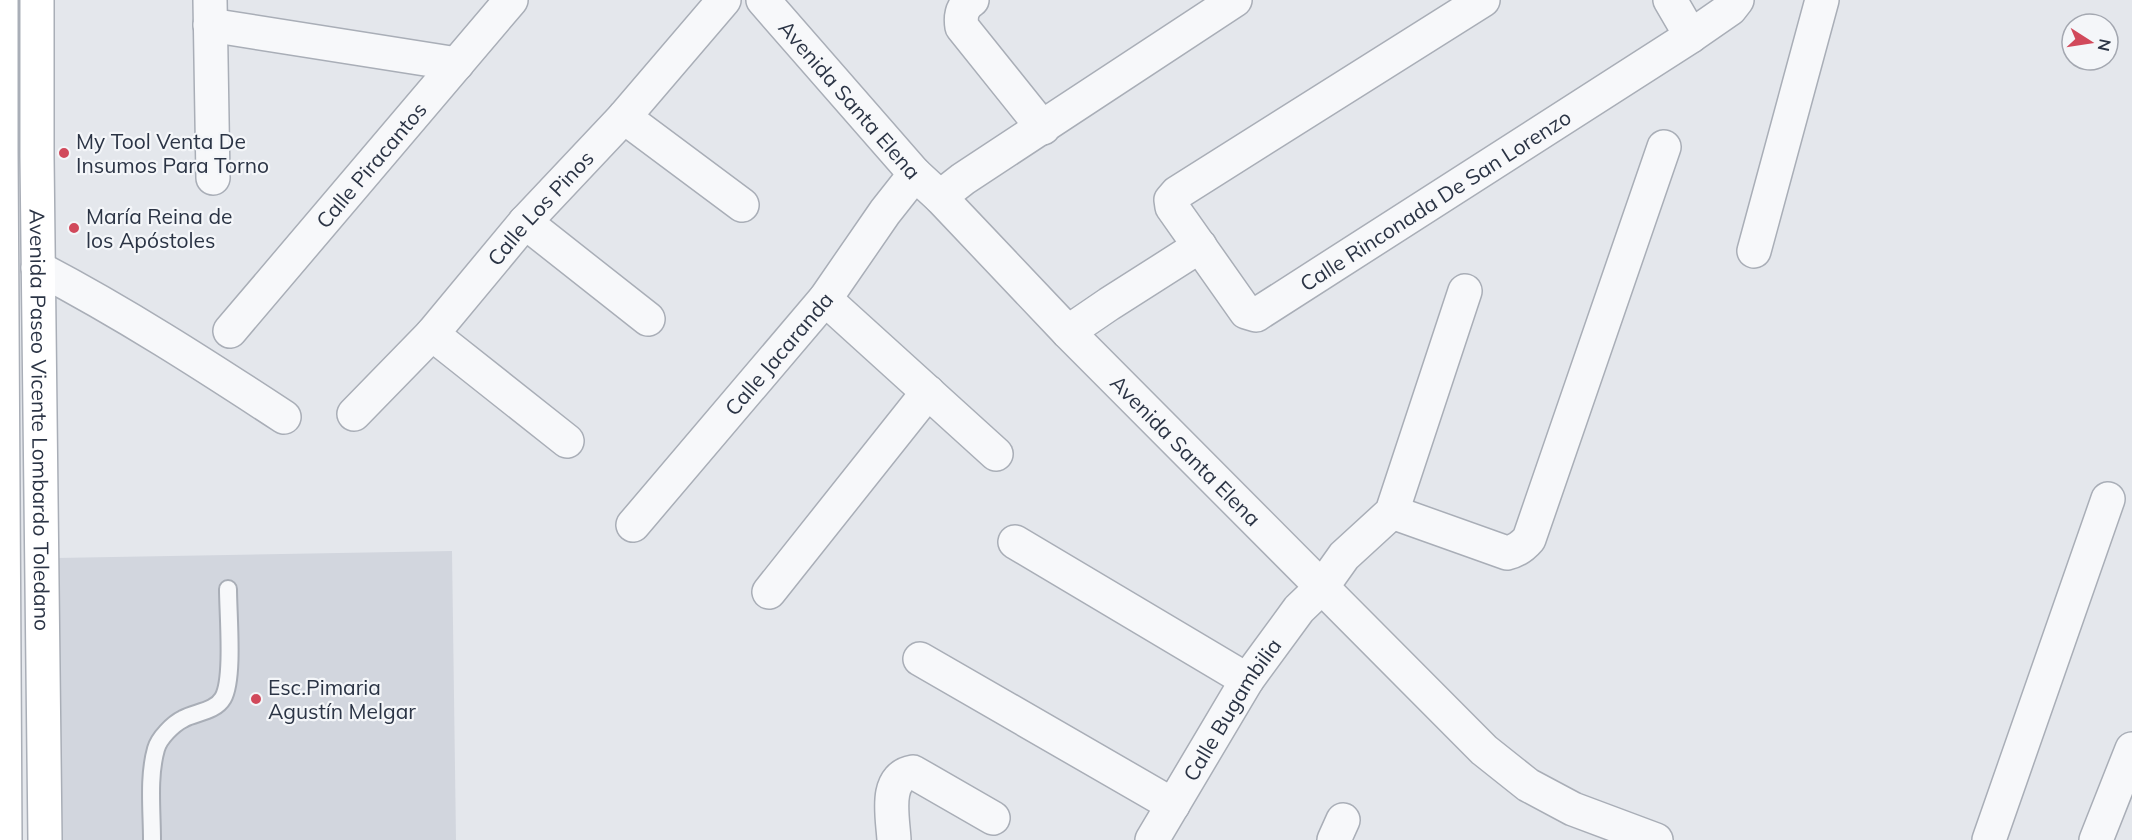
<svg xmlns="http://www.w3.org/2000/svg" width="2132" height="840" font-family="Mulish,sans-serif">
  <rect width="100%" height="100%" fill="#e4e7ec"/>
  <!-- built -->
  <path fill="#d2d6de" d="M452,551L456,840H61L56,558Z"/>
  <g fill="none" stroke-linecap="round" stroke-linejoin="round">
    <defs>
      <path id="service" d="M152,840C152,811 148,777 156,749C159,738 173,724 183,719C195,712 215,712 223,698C234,679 228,614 228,589"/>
      <g id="minor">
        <path d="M210,0L213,178"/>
        <path id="s1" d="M763,0L915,174L940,197L1068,332L1484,750L1528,785L1573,809L1656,840"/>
        <path d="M972,0C962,7 960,15 962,27L1043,128"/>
        <path id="s2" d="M1483,0L1177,193L1171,200L1172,207L1246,312L1256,315L1691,36L1730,9L1737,0"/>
        <path d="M1670,0L1691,36"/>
        <path d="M210,25L457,64"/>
        <path d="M624,117L742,205"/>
        <path d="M940,197L963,179L1235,0"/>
        <path d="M525,222L648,319"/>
        <path d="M1754,251L1822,0"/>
        <path d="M38,268C124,313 203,364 284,417"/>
        <path d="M825,299L996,454"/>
        <path id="s3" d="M230,331L511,0"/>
        <path d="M1068,332L1109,304L1200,246"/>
        <path d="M432,334L567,441"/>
        <path id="s4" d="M354,414L432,334L525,222L624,117L724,0"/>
        <path d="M1392,512L1507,553C1517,551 1523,546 1529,539L1664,147"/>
        <path id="s5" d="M633,525L825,299L885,212L915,174"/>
        <path d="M1015,542L1247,680"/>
        <path d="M769,592L928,392"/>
        <path d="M920,659L1173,805"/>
        <path d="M894,840C893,818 883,777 913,772L993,818"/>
        <path id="s6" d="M1152,840L1247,680L1299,609L1322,587L1344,556L1392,512L1465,291"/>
        <path d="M1334,840L1343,820"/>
        <path d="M1989,840L2108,499"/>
        <path d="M2096,840L2132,749"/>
      </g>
      <g id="secondary">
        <path d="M1,0V150L5,840"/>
        <path id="s7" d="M37,0V157L45,840"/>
      </g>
    </defs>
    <!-- service casing -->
    <use href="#service" stroke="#a9aeb7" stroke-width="20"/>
    <!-- minor casing -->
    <use href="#minor" stroke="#a9aeb7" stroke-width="36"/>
    <!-- secondary casing -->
    <use href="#secondary" stroke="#a9aeb7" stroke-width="36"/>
    <!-- service -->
    <use href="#service" stroke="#f7f8fa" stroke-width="16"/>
    <!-- minor -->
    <use href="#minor" stroke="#f7f8fa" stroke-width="33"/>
    <!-- secondary -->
    <use href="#secondary" stroke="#fff" stroke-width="33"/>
  </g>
  <!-- markers -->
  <g fill="#d1495b" stroke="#f4f6f9" stroke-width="2">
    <circle cx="64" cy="153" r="6"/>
    <circle cx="74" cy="228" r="6"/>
    <circle cx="256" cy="699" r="6"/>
  </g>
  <g text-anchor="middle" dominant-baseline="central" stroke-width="4.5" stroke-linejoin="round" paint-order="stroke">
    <!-- street labels -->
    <g font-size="21" fill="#2b3445" stroke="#f4f6f9">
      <text stroke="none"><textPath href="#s1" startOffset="132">Avenida Santa Elena</textPath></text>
      <text stroke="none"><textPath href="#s3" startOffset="218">Calle Piracantos</textPath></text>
      <text stroke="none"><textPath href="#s2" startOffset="730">Calle Rinconada De San Lorenzo</textPath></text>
      <text stroke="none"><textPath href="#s4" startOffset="278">Calle Los Pinos</textPath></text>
      <text stroke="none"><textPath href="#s5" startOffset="225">Calle Jacaranda</textPath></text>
      <text stroke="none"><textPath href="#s7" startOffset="420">Avenida Paseo Vicente Lombardo Toledano</textPath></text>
      <text stroke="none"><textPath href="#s1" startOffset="618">Avenida Santa Elena</textPath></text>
      <text stroke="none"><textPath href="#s6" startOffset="153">Calle Bugambilia</textPath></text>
    </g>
    <!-- poi labels -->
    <g font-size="21" fill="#2b3445" stroke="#f4f6f9" text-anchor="start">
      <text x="76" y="141">My Tool Venta De<tspan x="76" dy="24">Insumos Para Torno</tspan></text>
      <text x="86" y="216">María Reina de<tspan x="86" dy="24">los Apóstoles</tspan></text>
      <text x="268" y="687">Esc.Pimaria<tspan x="268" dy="24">Agustín Melgar</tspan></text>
    </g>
  </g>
  <!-- north arrow -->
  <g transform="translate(2090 42) rotate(102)"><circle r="28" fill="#f4f6f9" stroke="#a4a8b1" stroke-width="1.5"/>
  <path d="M0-4.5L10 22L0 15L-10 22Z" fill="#d1495b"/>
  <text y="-9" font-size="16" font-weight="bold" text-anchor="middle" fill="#2b3445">N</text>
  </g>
</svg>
